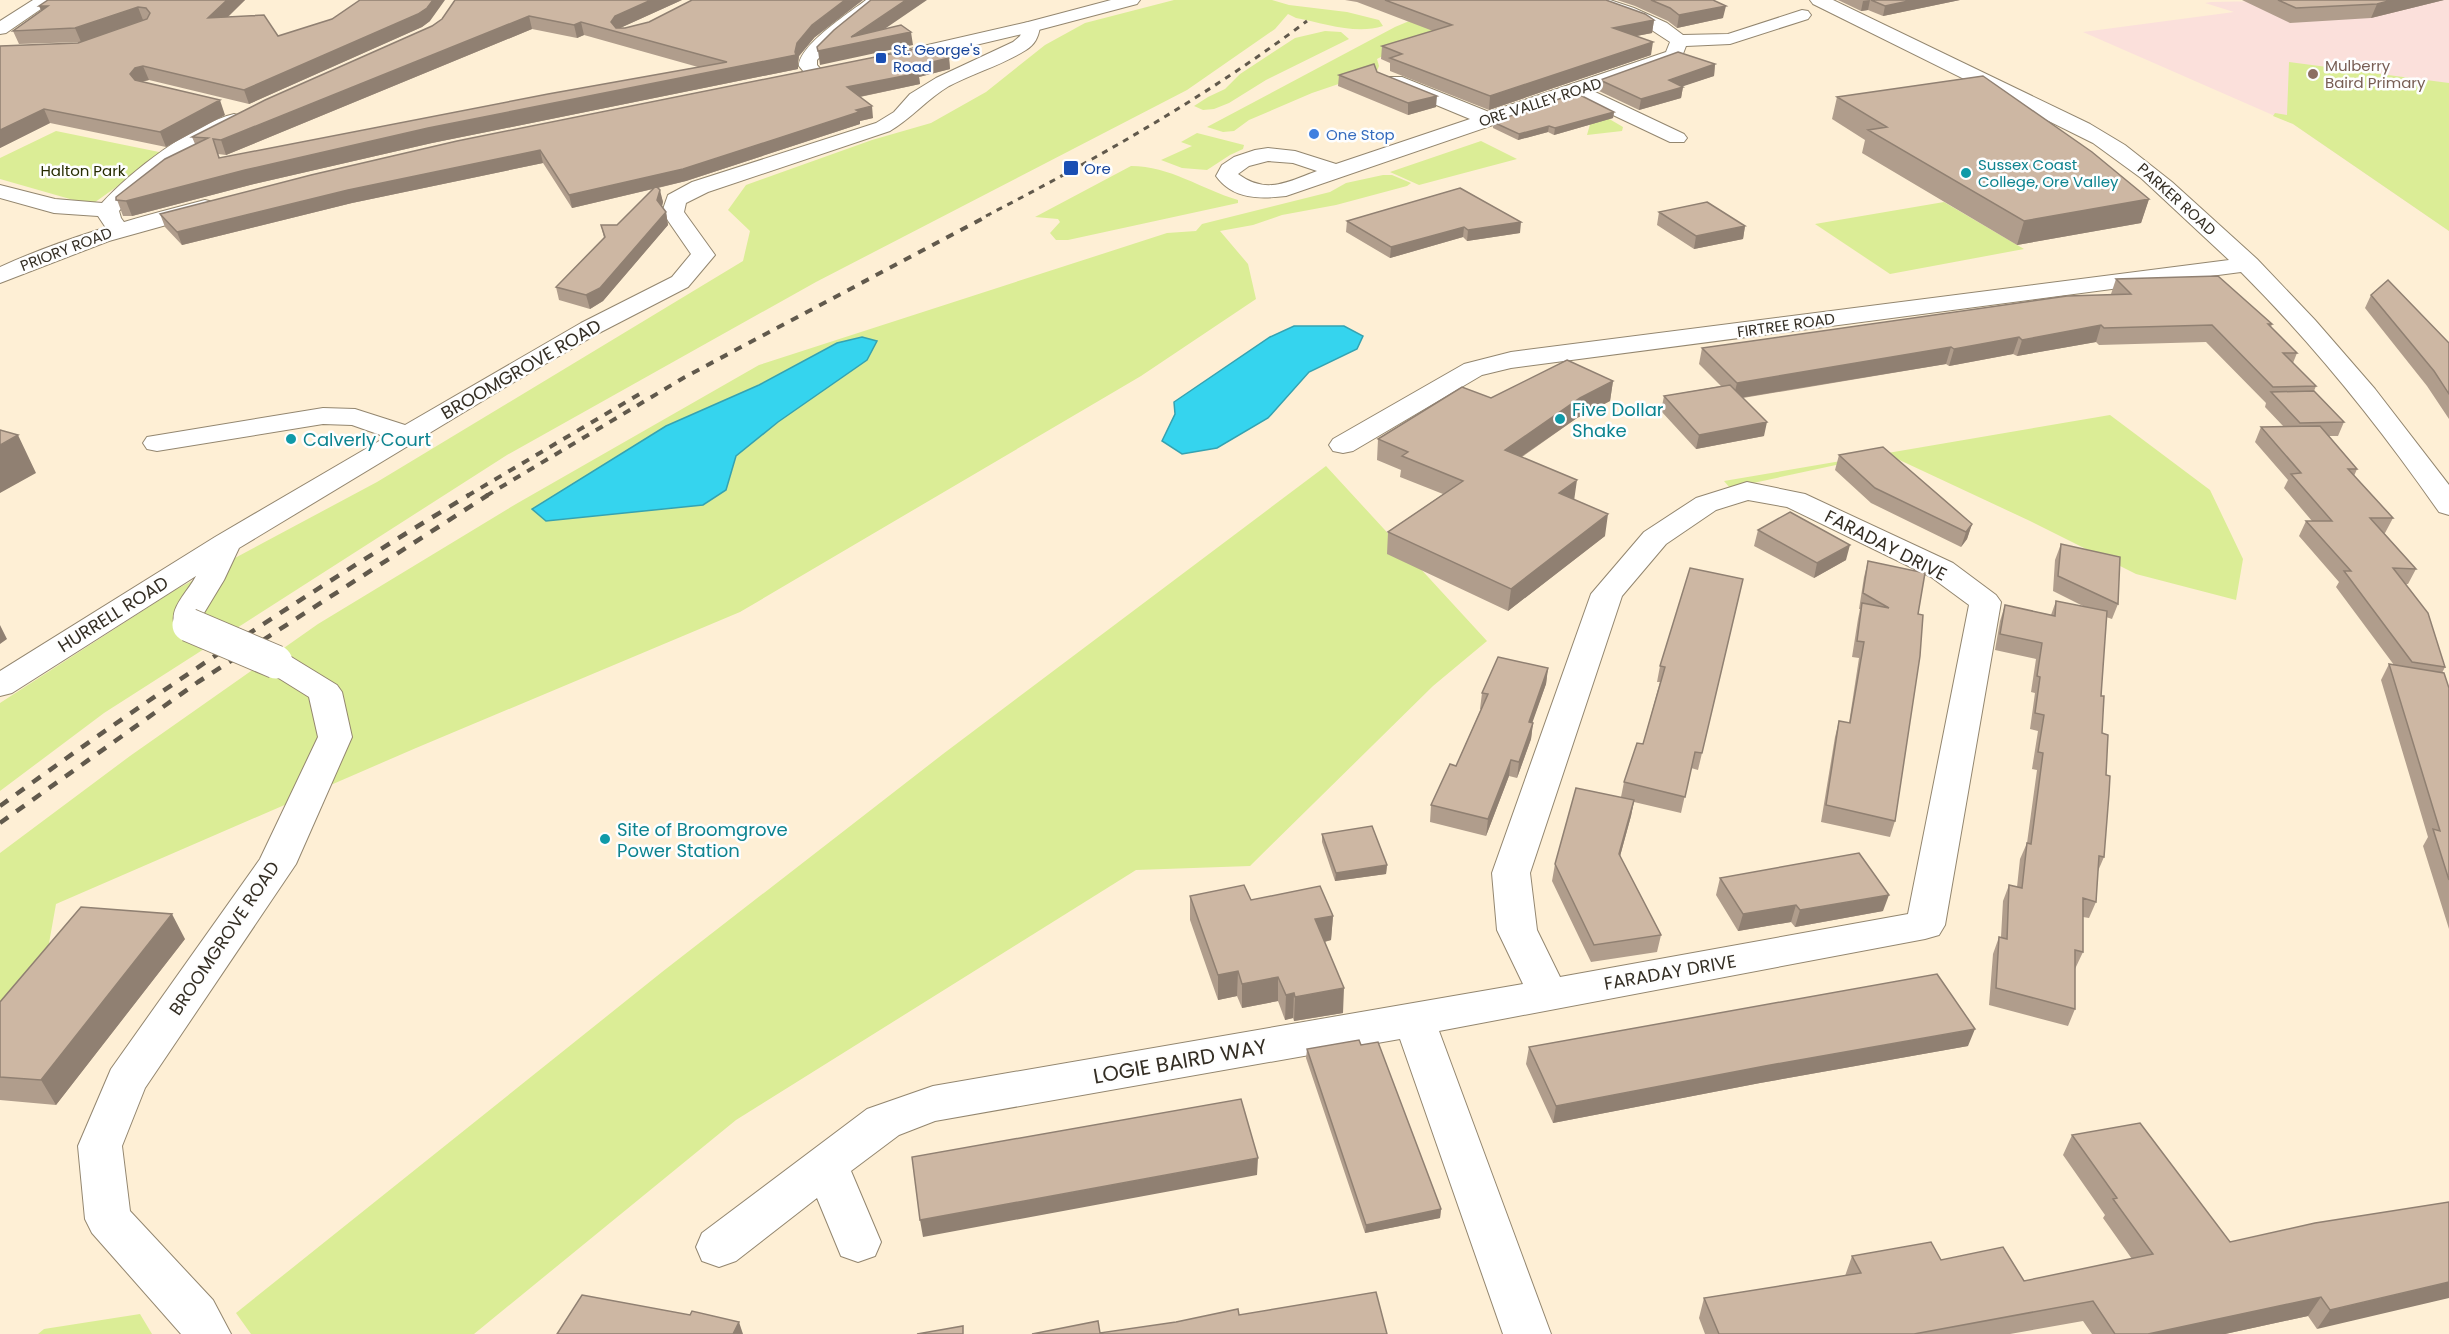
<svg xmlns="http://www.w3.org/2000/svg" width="2449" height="1334" font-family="Poppins,sans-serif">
  <rect width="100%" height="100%" fill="#feefd5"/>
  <!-- education -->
  <path fill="#fbe0db" d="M2322,0H2449V231L2293,124L2083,32L2234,12L2205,3L2211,2Z"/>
  <!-- green -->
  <path fill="#dbed96" d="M1174,0H1272L1289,5L1347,12L1379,20L1383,26C1356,35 1323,23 1296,18L1288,14L1275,29L1187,90L816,282L507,455L104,713L0,791V703L175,590L377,482L743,261L750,231L728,210L746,185L872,140L931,123L986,92L1045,45L1085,23Z
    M1459,0H1551L1400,47L1377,59L1379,66L1377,71L1312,93L1249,120L1234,131L1223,132L1207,127L1395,27Z
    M1325,31L1341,32L1349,39L1266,80L1229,103L1214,109L1203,110L1194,106L1208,97L1225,89L1240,74L1295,38Z
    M2289,62L2449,83V231L2293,124L2273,116L2275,113L2287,115Z
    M1594,110L1623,127L1622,131L1587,135Z
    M56,131L164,153L91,205L0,179V158Z
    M1197,133L1244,145L1243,149L1230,155L1207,170L1182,168L1161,160L1192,146L1181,142Z
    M1481,141L1517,159L1419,185L1390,172Z
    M1131,166C1170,166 1201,189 1238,200V203L1068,240H1056L1050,233L1060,222L1058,219L1035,217Z
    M1383,175H1392L1411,183L1407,186L1336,205L1282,215L1253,225L1220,231L1248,264L1256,299L1141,376L740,612L416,748L56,904L46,960L0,1018V853L130,756L318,624L516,504L759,365L1167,233L1196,231L1202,224L1330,192L1346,183Z
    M1944,202L2024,249L1890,274L1815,224Z
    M2110,415L2210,490L2243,559L2236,600L2136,574L2030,521L1893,457L1836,465L1730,488L1724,481Z
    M1326,466L1487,641L1433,686L1250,866L1136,870L736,1120L474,1334H251L236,1313L662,972L943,754Z
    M140,1314L152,1334H38L44,1329Z"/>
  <!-- water -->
  <path fill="#35d4ee" stroke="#35a2b1" stroke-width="1.5" d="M1294,326H1344L1363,336L1357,349L1309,372L1268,418L1217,448L1182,454L1162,441L1175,414L1174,402L1270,337Z
    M862,337L877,341L867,360L778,422L736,456L726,490L703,505L546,521L532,509L666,426L759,385L837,343Z"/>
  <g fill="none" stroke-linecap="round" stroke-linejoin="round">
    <defs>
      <path id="minor" d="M33,0H54L6,33L0,34V21Z
        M866,0H886L834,42L817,60V65L825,74L823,78H809L799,66C799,45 849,13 866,0Z
        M1585,0H1610L1634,8L1667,23L1683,35L1728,34L1802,10L1808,11L1811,15L1808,19L1730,44L1686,46L1681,59L1593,91L1684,134L1687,138L1684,142H1670L1575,97L1286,196C1261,199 1233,200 1216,176L1222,165L1234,157L1255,150L1268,148L1295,151L1336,164L1470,119L1388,85L1385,81L1388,77H1402L1489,112L1666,52L1670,42L1644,25L1588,4ZM1268,161L1293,163L1317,171C1287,182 1267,195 1238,174L1249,166Z
        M1810,0H1833L2090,124L2125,145L2172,182L2257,259L2315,320L2375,389L2449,485V515L2439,512C2379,426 2315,346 2241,272L1511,368L1482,375L1353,451L1343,453L1333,451L1329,445L1333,439L1464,364L1511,352L2229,260L2141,178L2093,143L1813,4Z
        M1031,22L1037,23L1040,27C1038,38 1035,44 1026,50C1002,65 974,73 949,86C927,99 912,118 890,131L708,192L686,203L684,212L715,255L688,287L599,333L509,385L239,548L224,580L204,613L205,625L200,632L189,635L178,632C164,611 187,594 196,576L12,693L0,696V671L215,537L386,437L352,425L323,424L157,451L147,449L143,443L147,437L323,408L355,409L405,425L581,323L672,277L691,254L662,212L668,195L692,182L876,123L894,112L910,94L936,78L1013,42L1020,36L1025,23Z
        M234,114L241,116L244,120L241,124C196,147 153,173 119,211L121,218L129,229L126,234L118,236L110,234L98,216L54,213L0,198V185L55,199L102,203C131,171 192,124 234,114Z
        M1747,482L1805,494L1953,563L1996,595L2001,602L1945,925L1939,935L1925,939L1439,1031L1551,1334H1503L1400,1039L935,1121L899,1135L851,1171L881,1242L875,1256L858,1262L841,1256L817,1198L736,1261L719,1267L702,1261L696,1247L702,1233L867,1109L933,1086L1523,984L1497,930L1492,873L1591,594L1644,532L1696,498ZM1748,500L1787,507L1931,577L1969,605L1908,914L1560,977L1537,930L1530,873L1622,596L1666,544L1716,510Z
        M276,652L288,655L337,685L342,692L352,737L296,864L145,1088L122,1146L130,1211L213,1300L231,1334H181L92,1233L85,1219L78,1146L111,1069L260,859L318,737L309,697L264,669L260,662L264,655Z"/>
      <path id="tertiary" d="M1111,0H1140L1137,4L1031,32L891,65L884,63L882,59L884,55L1028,22Z
        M205,200L213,202L216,207L213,212L109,241L0,283V267C66,237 135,218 205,200Z"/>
    </defs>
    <!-- minor casing -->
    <use href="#minor" stroke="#93866f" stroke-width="2"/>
    <!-- tertiary casing -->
    <use href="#tertiary" stroke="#93866f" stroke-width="2"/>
    <!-- minor -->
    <use href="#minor" fill="#fff" fill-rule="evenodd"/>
    <!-- tertiary -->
    <use href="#tertiary" fill="#fff" fill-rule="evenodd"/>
    <!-- rail-far2 -->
    <path stroke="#61594c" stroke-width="3" stroke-dasharray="6 6" stroke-linecap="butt" d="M986,216C1098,158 1206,97 1307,21"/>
    <!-- rail-far1 -->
    <path stroke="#61594c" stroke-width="4" stroke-dasharray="8 8" stroke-linecap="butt" d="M467,496L643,392
      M486,496L685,377L989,215"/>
    <!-- rail -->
    <path stroke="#61594c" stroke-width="4.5" stroke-dasharray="10 10" stroke-linecap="butt" d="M0,806C152,695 308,592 469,495
      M0,823L198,682L488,495"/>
    <defs>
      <path id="minor-bridge" d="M189,625L276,662"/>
    </defs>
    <!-- minor-bridge casing -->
    <use href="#minor-bridge" stroke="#93866f" stroke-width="35" stroke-linecap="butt"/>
    <!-- minor-bridge -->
    <use href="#minor-bridge" stroke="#fff" stroke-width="33"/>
  </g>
  <!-- wall -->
  <path fill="#b09d8c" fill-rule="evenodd" d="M48,0H245L228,17L278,36L430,21L422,27L249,104L149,80L141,82L225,115L166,147L50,123L0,148V46L78,43L144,20L81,42L19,44L13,31L41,10Z
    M682,0L620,28L814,38L799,56L798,63V69L432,143L250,185L132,216H123L116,197L195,144L192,137L432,26L442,19ZM532,29L577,38L584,35L698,67L220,158L218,154L226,155Z
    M1345,0H1606L1654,20L1652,33L1636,36L1651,55L1489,110L1390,71V63L1381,59L1382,46L1433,31L1357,2Z
    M1617,0H1713L1723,18L1677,28L1668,21L1635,6Z
    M1838,0H1960L1883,16L1868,10L1861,11Z
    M2242,0H2444L2371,18L2290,23Z
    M949,58L950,69L919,77L920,84L860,97L873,118L860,121V124L686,181L658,188L663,202L662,207L666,212L668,225L603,301L590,309L559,300L556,287L604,238L601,225H617L653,189L572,208L543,163L352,203L182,245L165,227L160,214Z
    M1715,64L1714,76L1682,86L1683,87L1681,98L1639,110L1599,91L1600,80Z
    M1377,72L1436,107L1408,115L1338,86L1339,75Z
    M1837,97L2149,199L2141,223L2017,245L1862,153L1865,140L1832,119Z
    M1614,112L1613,118L1554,135L1548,132L1518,140L1493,128V122Z
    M1460,188L1520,233L1467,241L1463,237L1390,258L1346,232L1347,221Z
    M1659,212L1745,226L1743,239L1694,249L1657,225Z
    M2116,279L2272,324L2271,327L2297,353L2293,363L2316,386L2314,391L2344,422L2338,436H2329L2357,469L2354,476L2393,518L2385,533H2384L2416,569L2408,584H2406L2445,667L2442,673L2449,688V929L2423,846L2428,837L2381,680L2389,664L2394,665L2336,587L2339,582L2299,536L2306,521H2312L2284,488L2288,480L2255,442L2261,427H2284L2265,407L2266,403L2206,342L2099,345L2096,342L2017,356L2013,354L1949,366L1946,364L1743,398L1764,436L1696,449L1661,411L1664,396L1721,386L1699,364L1702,348L2111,294Z
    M2371,295L2449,343V419L2427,386L2365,308Z
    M1613,381L1610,401L1577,418L1522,457L1574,500L1605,536L1508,611L1387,554L1388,532L1443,494L1400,477L1401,470L1377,460L1378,439L1491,398Z
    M1839,455L1972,524L1967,539L1961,547L1871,503L1835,470Z
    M1758,530L1846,560L1814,578L1754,546Z
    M2061,544L2118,604L2112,619L2106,617L2101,696L2102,733L2106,775L2104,857L2098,871L2096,902L2089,918L2083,917V952L2075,969V1009L2068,1026L1989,1005L1993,954L1999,937H2001L2003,901L2009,885L2017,887L2020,859L2027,843L2037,770L2032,769L2038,731L2030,729L2035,693L2031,692L2036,659L1995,650L2000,621L2005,605L2051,615L2056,601L2085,607L2053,591L2055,560Z
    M1868,561L1918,614L1895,821L1890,837L1821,822L1835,737L1839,721L1849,723L1859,658L1852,657L1858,619L1860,609H1859L1864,577Z
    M1743,579L1698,770L1691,768L1681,813L1634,802L1631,816L1620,856L1661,935L1657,952L1591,962L1552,881L1555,864L1621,797L1624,782L1643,744L1660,682H1657L1660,666Z
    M1548,668L1546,684L1532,722L1533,723L1531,739L1517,778L1509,776L1486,836L1430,822L1431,805L1456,766L1481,709H1480L1482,693Z
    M1322,834L1387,865L1386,874L1335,881L1322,842Z
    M1720,878L1883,911L1795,927L1791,922L1738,931L1716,895Z
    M1190,896L1251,900L1333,916L1331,940L1325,942L1343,1013L1294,1021L1293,1018L1285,1020L1278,1001L1242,1008L1237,996L1218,1000L1190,920Z
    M185,939L56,1105L0,1100V1002Z
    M1968,1046L1760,1083L1553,1123L1526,1064L1529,1047Z
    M1307,1049L1441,1209L1440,1218L1365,1233L1306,1058Z
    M2072,1135L2230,1242L2449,1202L2317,1329L2308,1316L2225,1334H2092L2083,1321L2010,1334H1705L1699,1318L1704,1298L1845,1276L1852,1256L1941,1260L2024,1281L2132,1259L2103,1218L2105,1215L2063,1155Z"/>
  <!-- shaded-wall -->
  <path fill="#908072" d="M227,0H245L213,31L208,18Z
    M433,0H445L430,21L422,27L249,104L244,90Z
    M651,0H682L618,29L616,32L611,22L615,16Z
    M845,0H863L814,38L799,56L798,63V69L432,143L250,185L132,216L126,201L245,170L428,128L795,52L797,43L812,25Z
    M906,0H927L867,41L911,32L913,45L820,65L818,51L851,37Z
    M1870,0L1868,10L1861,11L1863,1Z
    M1913,0H1960L1883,16L1885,6Z
    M2392,0H2444L2371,18L2377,4Z
    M39,6H48L45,19Z
    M1726,6L1723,18L1677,28L1679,15Z
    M138,7L143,20L81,42L75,28Z
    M529,16L532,29L226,155L221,140Z
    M1654,20L1652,33L1611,41L1613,28Z
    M581,22L584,35L577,38L574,25Z
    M1653,42L1651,55L1489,110L1490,96Z
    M949,58L950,69L919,77L920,84L849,99L847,87L911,67Z
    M1715,64L1714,76L1669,91L1683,87L1681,98L1639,110L1641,99L1669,80Z
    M143,66L149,80L140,82L136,88L130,74L135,68Z
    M1437,96L1436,107L1408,115V103Z
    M220,100L225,115L166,147L160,132Z
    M872,106L873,118L860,121V124L686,181L572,208L569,195L856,110Z
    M44,109L50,123L0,148V130Z
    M1614,112L1613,118L1554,135L1555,128Z
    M1549,126L1548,132L1518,140L1519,134Z
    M540,150L543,163L352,203L182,245L177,232L348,190Z
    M660,190L663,202L660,213L657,200Z
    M2149,199L2141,223L2017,245L2024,221Z
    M666,212L668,225L603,301L590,309L586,295Z
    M1521,222L1520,233L1467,241L1468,230Z
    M1745,226L1743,239L1694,249L1696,236Z
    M1464,227L1463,237L1390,258L1391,247Z
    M2101,325L2096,342L2017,356L2022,340Z
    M2019,337L2013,354L1949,366L1954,349Z
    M1951,347L1946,364L1733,399L1737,383Z
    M1613,381L1610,401L1577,418L1502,470L1505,450L1580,398Z
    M1767,422L1764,436L1696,449L1699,435Z
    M18,435L36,473L0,493V445Z
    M1577,480L1574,501L1559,493Z
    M1608,514L1605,536L1508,611L1511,589Z
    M1972,524L1967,539L1961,547L1966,532Z
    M1850,545L1846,560L1814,578L1817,563Z
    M0,625L7,639L0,644Z
    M1548,668L1546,684L1527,738L1529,722Z
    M1533,723L1531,739L1517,778L1519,762Z
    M1511,760L1509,776L1486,836L1488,819Z
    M1634,800L1631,816L1616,871L1619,854Z
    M1387,865L1386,874L1335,881L1336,873Z
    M1889,895L1883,911L1795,927L1800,910Z
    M1796,905L1791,922L1738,931L1743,914Z
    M172,914L185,939L56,1105L41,1080Z
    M1333,916L1331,940L1314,944L1315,919Z
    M1238,971L1237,996L1218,1000V975Z
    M1278,977V1001L1242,1008V984Z
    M1344,988L1343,1013L1294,1021L1295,997Z
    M1294,993L1293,1018L1285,1020L1286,995Z
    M1975,1029L1968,1046L1760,1083L1553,1123L1556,1106L1765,1066Z
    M1258,1158L1257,1175L923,1237L920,1220Z
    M1441,1209L1440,1218L1365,1233L1366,1225Z
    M2449,1282V1298L2317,1329L2330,1310Z
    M2321,1297L2308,1316L2225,1334H2148Z
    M739,1322L743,1334H733Z"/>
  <!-- building -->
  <path fill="#cdb7a3" stroke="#908072" stroke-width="1.5" fill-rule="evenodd" d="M48,0H227L208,18L264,15L278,36L332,19L360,0H433L427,8L418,14L244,90L143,66L135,68L130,74L135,80L220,100L160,132L44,109L0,130V46L78,43L147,19L150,13L146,8L138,7L75,28L13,31L48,6H39Z
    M455,0H651L615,16L611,22L616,28H625L649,22L692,0H845L812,25L797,43L795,52L796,55L428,128L245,170L126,201L116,200V197L165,159L208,138L192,137L265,100L432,26L442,19ZM529,16L574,25L581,22L727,62L548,94L219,158L213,139L221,140Z
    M871,0H906L851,37L901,25L911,32L818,51L817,47L834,30Z
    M1385,0H1606L1645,14L1654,20L1613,28L1653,42L1490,96L1390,58L1402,54L1382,46L1452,25Z
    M1651,0H1713L1726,6L1679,15L1670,8Z
    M1871,0H1913L1885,6Z
    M2278,0H2392L2377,4L2296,8Z
    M930,46L949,58L911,67L919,73L847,87L872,106L856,110L859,112L683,169L569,195L540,150L348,190L177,232L160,214L311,175L457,141Z
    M1678,52L1715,64L1669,80L1683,87L1641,99L1600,80Z
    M1374,64L1377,72L1437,96L1408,103L1339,75Z
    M1983,76L2092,152L2149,199L2024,221L1868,130L1887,127L1837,97Z
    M1576,93L1614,112L1555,128L1549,126L1519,134L1493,122Z
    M656,186L660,190L657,200L666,212L600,288L586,295L556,287L605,237L601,225H617Z
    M1460,188L1521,222L1468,230L1464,227L1391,247L1347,221Z
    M1707,202L1745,226L1696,236L1659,212Z
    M2218,276L2272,324H2268L2297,353H2283L2316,386L2273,387L2212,325L2104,328L2101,325L2022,340L2019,337L1954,349L1951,347L1737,383L1702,348L2067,296L2131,294L2116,279Z
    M2388,280L2449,343V394L2434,371L2371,295Z
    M1567,360L1613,381L1580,398L1505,450L1577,480L1559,493L1608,514L1511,589L1388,532L1463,481L1402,456L1408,452L1378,439L1462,387L1491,398Z
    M1730,385L1767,422L1699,435L1664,396Z
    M2314,391L2344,422L2300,423L2271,392Z
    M2320,426L2357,469H2348L2393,518H2370L2416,569L2393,568L2428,613L2445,667L2412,662L2344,571H2351L2306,521H2332L2291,474L2301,473L2261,427Z
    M0,430L18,435L0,445Z
    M1883,447L1972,524L1966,532L1875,488L1839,455Z
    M1790,512L1850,545L1817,563L1758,530Z
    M2061,544L2120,557L2118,604L2058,576Z
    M1868,561L1925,573L1918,614L1923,615L1920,656L1895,821L1826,805L1839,721L1850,723L1864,642L1857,641L1862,603L1889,608L1863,593Z
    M1690,568L1743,579L1702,753L1695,752L1685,797L1624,782L1637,743L1643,744L1665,667L1660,666Z
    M2056,601L2107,611L2101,696H2104L2102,733L2108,735L2106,775L2110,776L2109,794L2104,857L2099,856L2096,902L2083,898V952L2075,950V1009L1996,988L1999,937L2007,939L2009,885L2022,888L2027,843L2031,844L2043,753L2038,752L2044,715L2035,713L2040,677L2037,676L2042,643L2000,634L2005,605L2055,616Z
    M1498,657L1548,668L1529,722L1533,723L1519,762L1511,760L1488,819L1431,805L1450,764L1456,766L1488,694L1482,693Z
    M2389,664L2444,673L2449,688V880L2433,829L2440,831Z
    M1576,788L1634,800L1619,854L1661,935L1594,945L1555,864Z
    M1372,826L1387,865L1336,873L1322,834Z
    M1859,853L1889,895L1800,910L1796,905L1743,914L1720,878Z
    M1244,885L1251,900L1320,886L1333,916L1315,919L1344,988L1295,997L1294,993L1286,995L1278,977L1242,984L1238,971L1218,975L1190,896Z
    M81,907L172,914L41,1080L0,1077V1002Z
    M1937,974L1975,1029L1765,1066L1556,1106L1529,1047Z
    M1359,1040L1361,1045L1378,1042L1441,1209L1366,1225L1307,1049Z
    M1241,1099L1258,1158L920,1220L912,1157Z
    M2140,1123L2230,1242L2315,1223L2449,1202V1282L2330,1310L2321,1297L2148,1334H2115L2093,1301L1914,1334H1719L1704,1298L1861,1273L1852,1256L1931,1242L1941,1260L2003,1247L2024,1281L2153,1254L2113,1199L2117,1198L2072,1135Z
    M1376,1292L1387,1334H1032L1098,1321L1100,1333L1176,1322L1238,1309L1239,1315Z
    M582,1295L690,1315L692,1311L739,1322L733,1334H557Z
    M963,1326V1334H917Z"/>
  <!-- markers -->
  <g fill="#1a4fb4" stroke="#fefefe" stroke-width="2">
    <rect x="875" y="52" width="12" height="12" rx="3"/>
    <rect x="1063" y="160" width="16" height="16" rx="3"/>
  </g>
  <circle fill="#8d6e63" stroke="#fefefe" stroke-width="2" cx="2313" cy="74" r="6"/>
  <circle fill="#3f7fe0" stroke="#fefefe" stroke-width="2" cx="1314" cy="134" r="6"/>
  <g fill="#0f9aa8" stroke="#fefefe" stroke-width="2">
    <circle cx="1966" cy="173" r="6"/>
    <circle cx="1560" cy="419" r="6"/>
    <circle cx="291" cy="439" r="6"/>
    <circle cx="605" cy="839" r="6"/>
  </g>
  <g text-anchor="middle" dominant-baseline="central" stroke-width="5" stroke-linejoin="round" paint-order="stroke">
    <!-- far-transit labels -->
    <g font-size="15" fill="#164399" stroke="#fefefe" text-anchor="start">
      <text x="893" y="49">St. George's<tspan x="893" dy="17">Road</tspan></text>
      <text x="1084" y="168">Ore</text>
    </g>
    <!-- far-education labels -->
    <g font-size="15" fill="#785e54" stroke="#fefefe" text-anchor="start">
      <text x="2325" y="65">Mulberry<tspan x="2325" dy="17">Baird Primary</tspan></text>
    </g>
    <!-- far-street labels -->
    <g font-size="15" fill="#342e24" stroke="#fefefe">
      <text transform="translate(1540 102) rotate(-18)">ORE VALLEY ROAD</text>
      <text transform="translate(2177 199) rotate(42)">PARKER ROAD</text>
      <text transform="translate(66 249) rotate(-21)">PRIORY ROAD</text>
      <text transform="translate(1786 325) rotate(-8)">FIRTREE ROAD</text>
    </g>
    <!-- far-shop labels -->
    <g font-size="15" fill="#366cbe" stroke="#fefefe" text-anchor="start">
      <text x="1326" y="134">One Stop</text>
    </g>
    <!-- far-culture labels -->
    <g font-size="15" fill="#0d838f" stroke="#fefefe" text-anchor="start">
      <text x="1978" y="164">Sussex Coast<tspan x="1978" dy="17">College, Ore Valley</tspan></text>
    </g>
    <!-- far-park labels -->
    <g font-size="15" fill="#272d02" stroke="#fefefe">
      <text x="83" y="170">Halton Park</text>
    </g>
    <!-- street labels -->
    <g font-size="18" fill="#342e24" stroke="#fefefe">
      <text transform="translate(521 369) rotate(-30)">BROOMGROVE ROAD</text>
      <text transform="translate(1886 545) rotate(27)">FARADAY DRIVE</text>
      <text transform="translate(113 614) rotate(-32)">HURRELL ROAD</text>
      <text transform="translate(224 938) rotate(-56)">BROOMGROVE ROAD</text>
      <text transform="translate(1670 972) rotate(-10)">FARADAY DRIVE</text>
    </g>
    <!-- culture labels -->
    <g font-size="18" fill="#0d838f" stroke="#fefefe" text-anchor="start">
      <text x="1572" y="409">Five Dollar<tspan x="1572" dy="21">Shake</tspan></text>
      <text x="303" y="439">Calverly Court</text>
      <text x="617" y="829">Site of Broomgrove<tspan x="617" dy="21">Power Station</tspan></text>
    </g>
    <!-- near-street labels -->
    <g font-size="21" fill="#342e24" stroke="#fefefe">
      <text transform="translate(1180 1061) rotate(-10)">LOGIE BAIRD WAY</text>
    </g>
  </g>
</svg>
